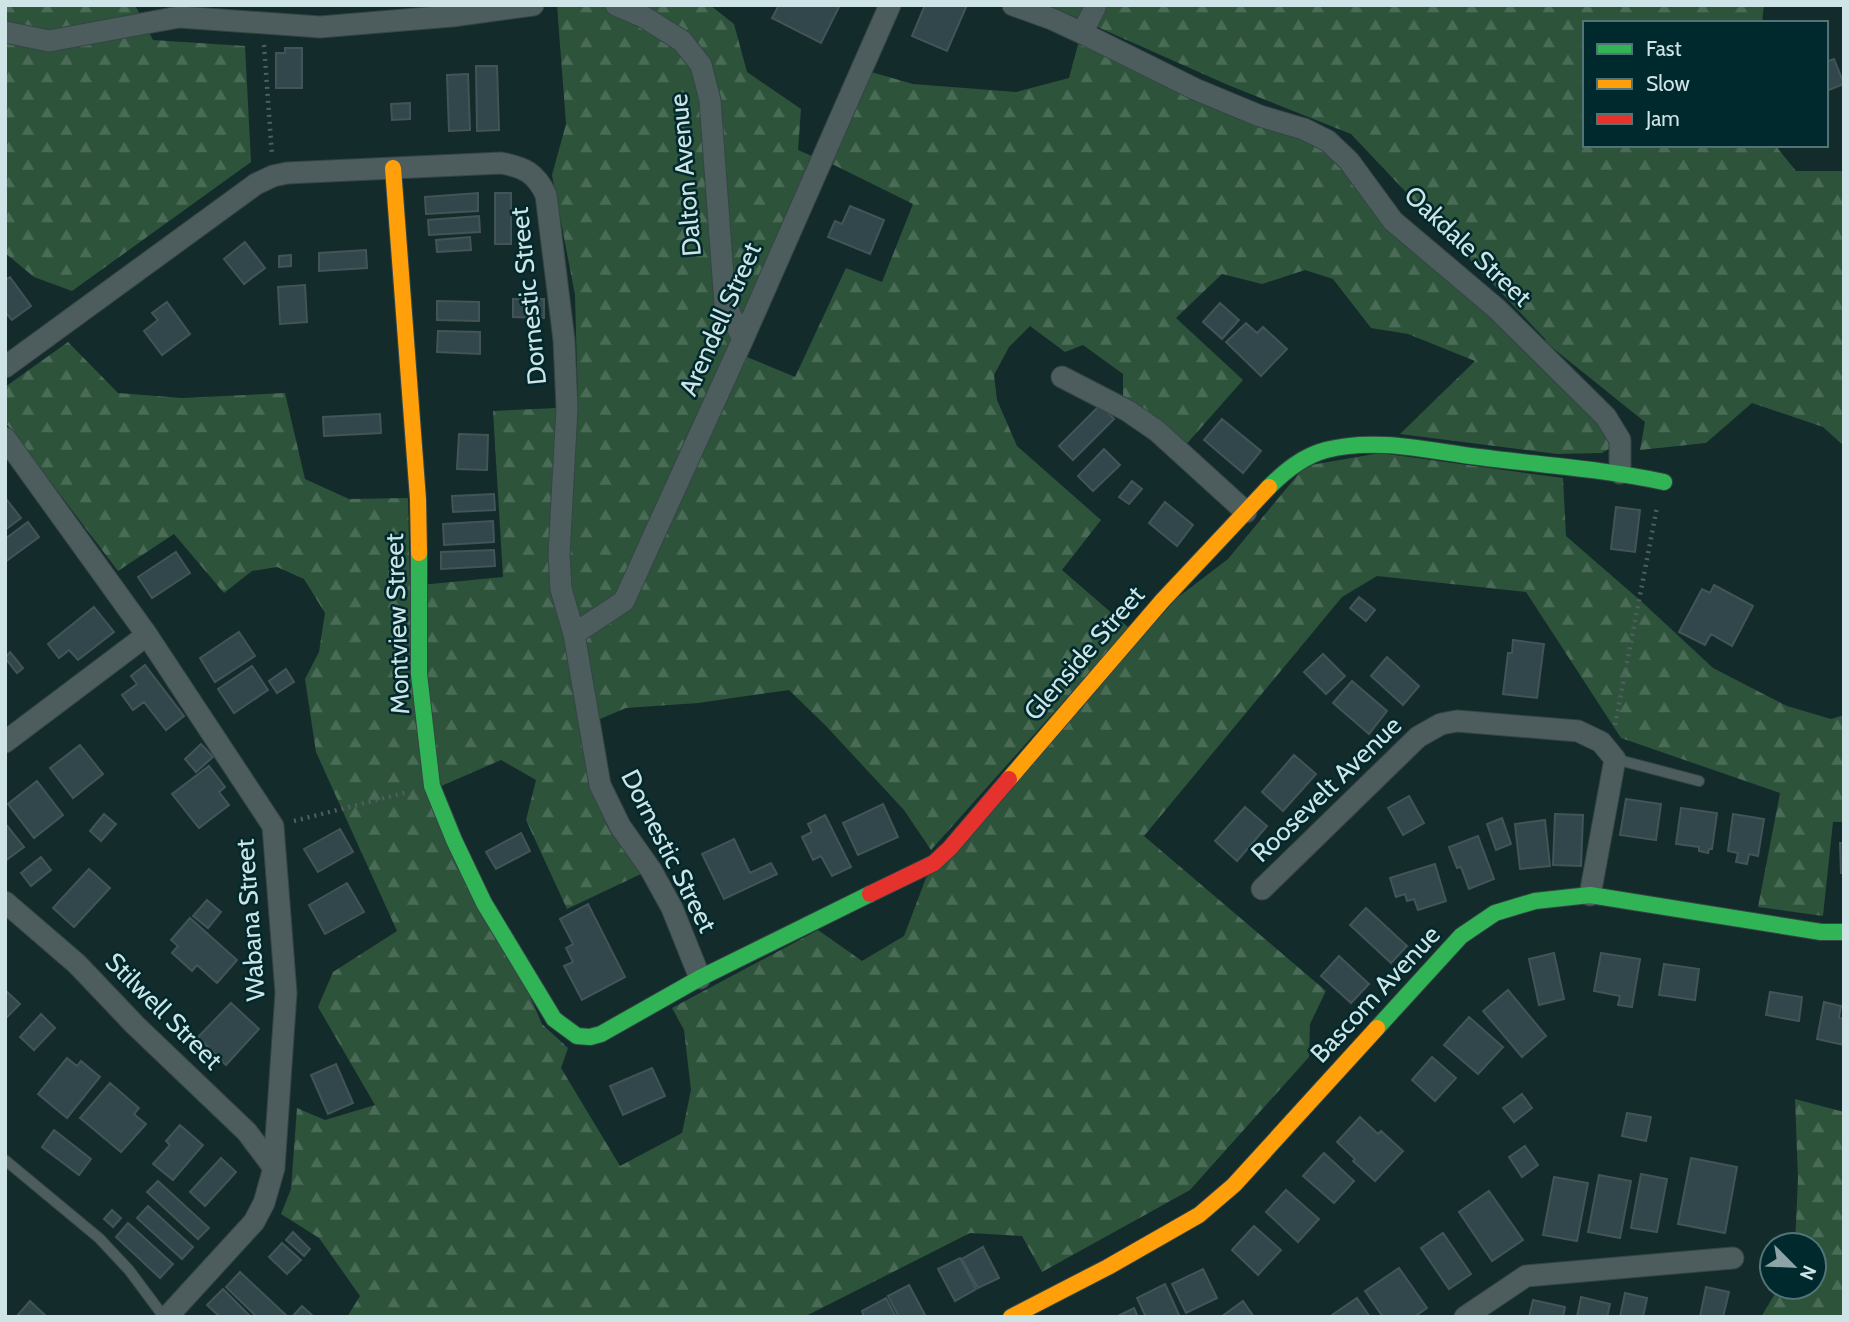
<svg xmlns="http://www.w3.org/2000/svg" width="1849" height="1322" font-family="Cabin,sans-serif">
  <defs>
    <pattern id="forest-firs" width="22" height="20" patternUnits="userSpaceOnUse" patternTransform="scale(1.75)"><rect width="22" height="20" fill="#2d533b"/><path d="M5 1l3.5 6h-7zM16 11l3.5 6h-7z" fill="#4a6c57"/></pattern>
  </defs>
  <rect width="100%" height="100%" fill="#142b2c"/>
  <!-- forest -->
  <path fill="url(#forest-firs)" d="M5,5H135L153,40L245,46L251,162L72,291L34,277L5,253Z
    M557,5H710L734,24L747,72L801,109L798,150L814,157L728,349L795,377L846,268L882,282L913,204L832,164L871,72L913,84L1016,92L1069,78L1079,41L1238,119L1329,147L1605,422L1612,447L1602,453L1557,454L1400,434L1475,361L1408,334L1371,328L1333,279L1305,270L1262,284L1222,274L1176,318L1243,380L1183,448L1123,399V374L1083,345L1065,352L1030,326L1009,347L994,375L997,400L1017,446L1101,520L1062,570L1129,628L931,850L904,810L826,726L789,690L698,703L626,708L581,727L643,873L567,909L526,820L536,780L501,760L439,787L542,1024L568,1048L561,1068L620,1166L682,1133L691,1090L684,1030L672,1008L818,930L862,961L904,936L926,878L1177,598L1228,559L1305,466L1380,453L1563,478L1566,536L1642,602L1713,668L1787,706L1831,719L1844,715V822H1833L1823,916L1758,907L1780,793L1621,738L1526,592L1377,576L1342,597L1144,836L1326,991L1310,1024L1309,1057L1190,1190L1042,1272L1022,1236L970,1233L804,1317H347L360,1296L319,1238L281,1214L291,1189L297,1108L325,1120L375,1105L318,1007L333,972L397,931L316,752L305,679L319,652L325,613L304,579L277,567L252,571L224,593L174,534L118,571L5,422V387L68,342L118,393L182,398L285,393L305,479L349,499L408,498L410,586L503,577L493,411L578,407L575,295L552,175L566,124Z
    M1048,5H1764L1762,23H1585V145H1775L1796,171H1844V446L1823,427L1752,403L1706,443L1640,450L1645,422L1544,341L1546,340L1351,134L1228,85Z
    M1795,1099L1844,1112V1317H1761L1779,1287H1814V1245H1795L1798,1178Z"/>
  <!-- building -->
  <path fill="#31474c" stroke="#435457" stroke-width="2" d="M779,5H840L821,43L772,18Z
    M925,5H967L947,51L912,36Z
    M285,48H302V88H276V53H285Z
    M1834,59L1844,84L1826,91V62Z
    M476,66H497L499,130L477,131Z
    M468,74L470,130L449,131L447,75Z
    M410,103V119L392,120L391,104Z
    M478,193V211L426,214L425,197Z
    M495,193H511V244H495Z
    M850,206L884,220L870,254L828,237L835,221L842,224Z
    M479,216L480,232L429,235L428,220Z
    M470,237L471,250L437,252L436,240Z
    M245,242L265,268L244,284L224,259Z
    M366,250L367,268L319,271V253Z
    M291,255V266L279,267V256Z
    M10,277L31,306L12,320L5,312V280Z
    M305,285L307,322L280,324L278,287Z
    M513,299H544V318L513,317Z
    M437,301L479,302V321L437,320Z
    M167,302L190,334L162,355L144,331L158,320L152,313Z
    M1220,303L1239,320L1222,339L1203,322Z
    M1246,323L1257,333L1263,327L1287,349L1261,376L1226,342Z
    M438,331L480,332V354L437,352Z
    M1100,405L1114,419L1073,460L1059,446Z
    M380,414L381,433L324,436L323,417Z
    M1222,419L1261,451L1243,473L1204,440Z
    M459,434L488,435L487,470L457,469Z
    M1104,449L1120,465L1093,491L1078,476Z
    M1132,481L1142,489L1129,504L1119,497Z
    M494,494L495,510L453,512L452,496Z
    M7,500L21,518L5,530V502Z
    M1165,502L1193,525L1177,546L1149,523Z
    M1616,507L1640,510L1635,552L1611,549Z
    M493,521L494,542L444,545L443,524Z
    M28,522L39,537L5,562V539Z
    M494,550L495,566L441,569V552Z
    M176,552L190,573L152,598L138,577Z
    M1714,585L1753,606L1732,646L1711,634L1705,645L1679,632L1702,589L1710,593Z
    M1359,597L1375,610L1366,621L1350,608Z
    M94,607L114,632L78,660L69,650L59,658L48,644Z
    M239,632L255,656L215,682L200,658Z
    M1513,640L1544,644L1537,698L1503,694L1508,653H1512Z
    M10,652L23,668L17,673L5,658Z
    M1323,654L1345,676L1326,694L1304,672Z
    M1387,657L1419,686L1403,705L1371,676Z
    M145,665L184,716L166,730L144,702L133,710L122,695L137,684L131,676Z
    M252,666L268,690L234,713L218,689Z
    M286,669L294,682L277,693L269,681Z
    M1352,681L1387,711L1369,734L1333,703Z
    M201,744L213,757L196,772L185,759Z
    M80,745L103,774L73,798L50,768Z
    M1294,755L1316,774L1283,811L1262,792Z
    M209,766L225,787L219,792L229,805L199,828L172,794Z
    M37,781L63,815L34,838L8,804Z
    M1409,796L1424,823L1403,835L1388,808Z
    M1626,799L1661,804L1656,840L1620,835Z
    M883,804L898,837L858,855L843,823Z
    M1245,807L1267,826L1237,861L1215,841Z
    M1681,808L1717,813L1712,849H1709L1708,853L1699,851V847L1676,844Z
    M104,814L116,824L101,841L90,831Z
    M1555,814L1583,815L1581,866L1553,865Z
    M1733,814L1764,819L1758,856L1749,854L1747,864L1736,862L1738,853L1728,851Z
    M825,815L851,867L832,876L821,856L813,860L802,837L812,832L808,824Z
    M1502,818L1511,844L1496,850L1487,824Z
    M1545,820L1550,866L1520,869L1515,824Z
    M5,823L24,847L5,861Z
    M340,829L353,852L318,872L304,849Z
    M521,833L530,851L496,869L486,852Z
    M1478,836L1494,879L1469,889L1461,867L1457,868L1449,847Z
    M734,839L750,873L771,863L777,874L724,899L702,854Z
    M1840,843H1844V873H1841Z
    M41,857L51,870L31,886L21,873Z
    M1435,864L1446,901L1418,910L1414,899L1407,901L1405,894L1396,897L1390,878Z
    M89,869L110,888L74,927L53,908Z
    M347,883L364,912L325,934L309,905Z
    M207,900L221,912L208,928L193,916Z
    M588,904L625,977L582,1000L564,966L573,962L566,948L573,944L560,919Z
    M1366,908L1407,946L1391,963L1350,925Z
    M190,918L237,960L217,983L197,965L192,971L172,953L178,946L171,940Z
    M1554,953L1564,999L1539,1005L1529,959Z
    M1601,953L1640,959L1632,1007L1618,1005L1620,996L1594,991Z
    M1339,956L1369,984L1351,1003L1321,976Z
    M1664,964L1699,969L1695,1000L1659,995Z
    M5,990L20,1004L5,1019Z
    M1508,990L1546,1036L1522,1057L1483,1011Z
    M1770,992L1802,997L1799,1021L1766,1015Z
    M1824,1002L1841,1006L1839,1018L1844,1019V1045L1817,1039Z
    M231,1003L259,1029L226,1065L198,1037Z
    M41,1014L55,1028L34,1050L20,1037Z
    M1469,1017L1503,1047L1478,1074L1444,1045Z
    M1432,1057L1456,1078L1435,1101L1412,1080Z
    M67,1058L77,1066L81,1061L100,1077L67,1118L38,1094Z
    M336,1064L353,1103L328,1114L311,1075Z
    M652,1068L665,1096L623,1115L610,1086Z
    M110,1083L139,1108L134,1114L146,1124L121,1152L80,1118Z
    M1522,1094L1532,1108L1514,1122L1503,1108Z
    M1627,1113L1651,1117L1646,1141L1622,1136Z
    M1360,1117L1378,1134L1381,1131L1403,1151L1375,1181L1353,1161L1355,1159L1337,1142Z
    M180,1125L203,1145L173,1180L153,1164L170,1145L166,1141Z
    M54,1130L91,1159L79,1175L42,1147Z
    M1525,1146L1538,1165L1522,1177L1509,1157Z
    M1324,1153L1354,1181L1334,1203L1303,1176Z
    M221,1158L236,1172L205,1206L190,1192Z
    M1691,1158L1737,1167L1725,1233L1678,1224Z
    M1641,1174L1667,1179L1657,1232L1631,1228Z
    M1599,1175L1631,1181L1620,1238L1588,1232Z
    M1554,1177L1588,1183L1577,1241L1543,1235Z
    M158,1181L209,1228L198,1239L147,1192Z
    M1286,1190L1319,1219L1298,1242L1266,1212Z
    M1489,1191L1523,1240L1492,1261L1459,1212Z
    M148,1206L193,1247L182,1259L137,1218Z
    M112,1210L121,1218L113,1227L104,1219Z
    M128,1223L173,1264L160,1278L116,1237Z
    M1254,1226L1281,1250L1258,1275L1232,1250Z
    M293,1232L310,1249L304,1256L286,1240Z
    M1443,1233L1471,1274L1449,1289L1421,1248Z
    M282,1243L301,1260L287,1274L269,1257Z
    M983,1247L999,1278L978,1288L962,1259Z
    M960,1258L976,1289L955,1301L938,1269Z
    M1399,1268L1427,1308L1414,1317H1383L1365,1291Z
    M1203,1269L1217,1298L1186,1313L1172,1284Z
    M240,1272L288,1317H257L226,1287Z
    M1165,1284L1180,1317H1146L1137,1298Z
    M909,1285L925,1315L922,1317H899L888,1296Z
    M1706,1287L1729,1292L1723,1317H1700Z
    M223,1289L251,1317H220L207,1305Z
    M1625,1293L1647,1298L1643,1317H1620Z
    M1581,1297L1610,1304L1607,1317H1577Z
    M886,1298L896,1317H864L862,1311Z
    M1357,1298L1370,1317H1332V1315Z
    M1533,1300L1565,1307L1563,1317H1529Z
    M30,1301L47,1317H16Z
    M1243,1301L1254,1317H1221Z
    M302,1306L314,1317H292Z
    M1134,1308L1138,1317H1116Z"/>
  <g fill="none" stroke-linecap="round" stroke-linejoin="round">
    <defs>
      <path id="lane" d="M1615,759L1699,781
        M5,1160L99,1238L129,1270L164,1317"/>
      <path id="street" d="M616,5L644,17L682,41L701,65L710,100L725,304L743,339
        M1013,5L1052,19L1082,33
        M1095,8L1082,33L1195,89L1260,116L1304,129L1328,141L1349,161L1393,221L1497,309L1606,417L1620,440V473
        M5,32L49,41L179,17L320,27L452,16L533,5
        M5,367L256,184L273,176L287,173L501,163C524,167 536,173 546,195L564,340L567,408L559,555L561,589L574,634L600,785L620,826L651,870L672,908L700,978
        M1062,377L1128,411L1157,431L1246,512
        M5,438L147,635L273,826L286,993L274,1168L264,1203L254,1222L167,1317
        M574,634L624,601L743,339L890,5
        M5,742L147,635
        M1262,889L1418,737L1441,724L1457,721L1578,731L1601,742L1615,759L1590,895
        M5,902L77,964L135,1025L247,1132L274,1168
        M1465,1317L1526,1276L1733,1258"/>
      <path id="fast" d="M1269,487C1285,471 1303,456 1326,450C1376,437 1429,451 1479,457C1541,465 1603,469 1664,482
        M419,553V674L432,786L454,840L484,903L554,1019L577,1036L590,1037L601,1034L700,978L870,894
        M1377,1028L1461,936L1495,913L1535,901L1590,895L1821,932H1844"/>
      <path id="slow" d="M393,168L418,499L419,553
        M1009,779L1162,601L1269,487
        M1011,1317L1108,1267L1199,1215L1234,1185L1377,1028"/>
      <path id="jam" d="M870,894L934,863L950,848L1009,779"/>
    </defs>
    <!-- lane casing -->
    <use href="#lane" stroke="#354546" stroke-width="12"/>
    <!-- street casing -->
    <use href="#street" stroke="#354546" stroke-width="23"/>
    <!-- fast casing -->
    <use href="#fast" stroke="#354546" stroke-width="18"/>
    <!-- slow casing -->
    <use href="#slow" stroke="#354546" stroke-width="18"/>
    <!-- jam casing -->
    <use href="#jam" stroke="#354546" stroke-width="18"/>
    <!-- path -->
    <path stroke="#505e60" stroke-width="4.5" stroke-dasharray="2 5" stroke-linecap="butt" d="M264,45L272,155
      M1615,725L1657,507
      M294,821L408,792"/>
    <!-- lane -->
    <use href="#lane" stroke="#4d5d5d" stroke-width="10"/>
    <!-- street -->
    <use href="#street" stroke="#4d5d5d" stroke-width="21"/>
    <!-- fast -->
    <use href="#fast" stroke="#30b455" stroke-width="16"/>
    <!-- slow -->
    <use href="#slow" stroke="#ff9f0a" stroke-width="16"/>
    <!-- jam -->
    <use href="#jam" stroke="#e5322d" stroke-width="16"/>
  </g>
  <g text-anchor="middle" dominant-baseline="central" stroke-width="5" stroke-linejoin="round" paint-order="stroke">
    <!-- street labels -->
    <g font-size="26" fill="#cfe4e6" stroke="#00292d">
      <text transform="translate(685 175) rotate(-95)">Dalton Avenue</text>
      <text transform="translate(1468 246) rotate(43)">Oakdale Street</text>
      <text transform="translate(528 296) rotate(-96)">Dornestic Street</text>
      <text transform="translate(720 319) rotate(-66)">Arendell Street</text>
      <text transform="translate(397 624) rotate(-92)">Montview Street</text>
      <text transform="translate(1084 653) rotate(-49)">Glenside Street</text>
      <text transform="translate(1326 789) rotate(-44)">Roosevelt Avenue</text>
      <text transform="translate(669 851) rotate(63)">Dornestic Street</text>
      <text transform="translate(250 920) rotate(-94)">Wabana Street</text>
      <text transform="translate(1375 994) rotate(-47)">Bascom Avenue</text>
      <text transform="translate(164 1011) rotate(45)">Stilwell Street</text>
    </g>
  </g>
  <!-- border -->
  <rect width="1849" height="1322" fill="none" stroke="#cfe4e6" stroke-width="14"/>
  <!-- legend -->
  <rect x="1583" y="21" width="245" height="126" fill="#00292d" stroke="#537477" stroke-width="2"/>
  <rect x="1597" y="44" width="35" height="10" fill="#30b455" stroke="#537477" stroke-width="2"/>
  <text x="1646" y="56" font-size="21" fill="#cfe4e6">Fast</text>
  <rect x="1597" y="79" width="35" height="10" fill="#ff9f0a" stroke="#537477" stroke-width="2"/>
  <text x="1646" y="91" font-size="21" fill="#cfe4e6">Slow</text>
  <rect x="1597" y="114" width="35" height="10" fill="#e5322d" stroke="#537477" stroke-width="2"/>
  <text x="1646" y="126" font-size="21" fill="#cfe4e6">Jam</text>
  <!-- north arrow -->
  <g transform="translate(1793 1266) rotate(114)"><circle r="33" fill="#00292d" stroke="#537477" stroke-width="2"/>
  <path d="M0-5L12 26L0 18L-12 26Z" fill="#8ea3a5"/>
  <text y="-10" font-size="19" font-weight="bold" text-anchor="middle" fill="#cfe4e6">N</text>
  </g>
</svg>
